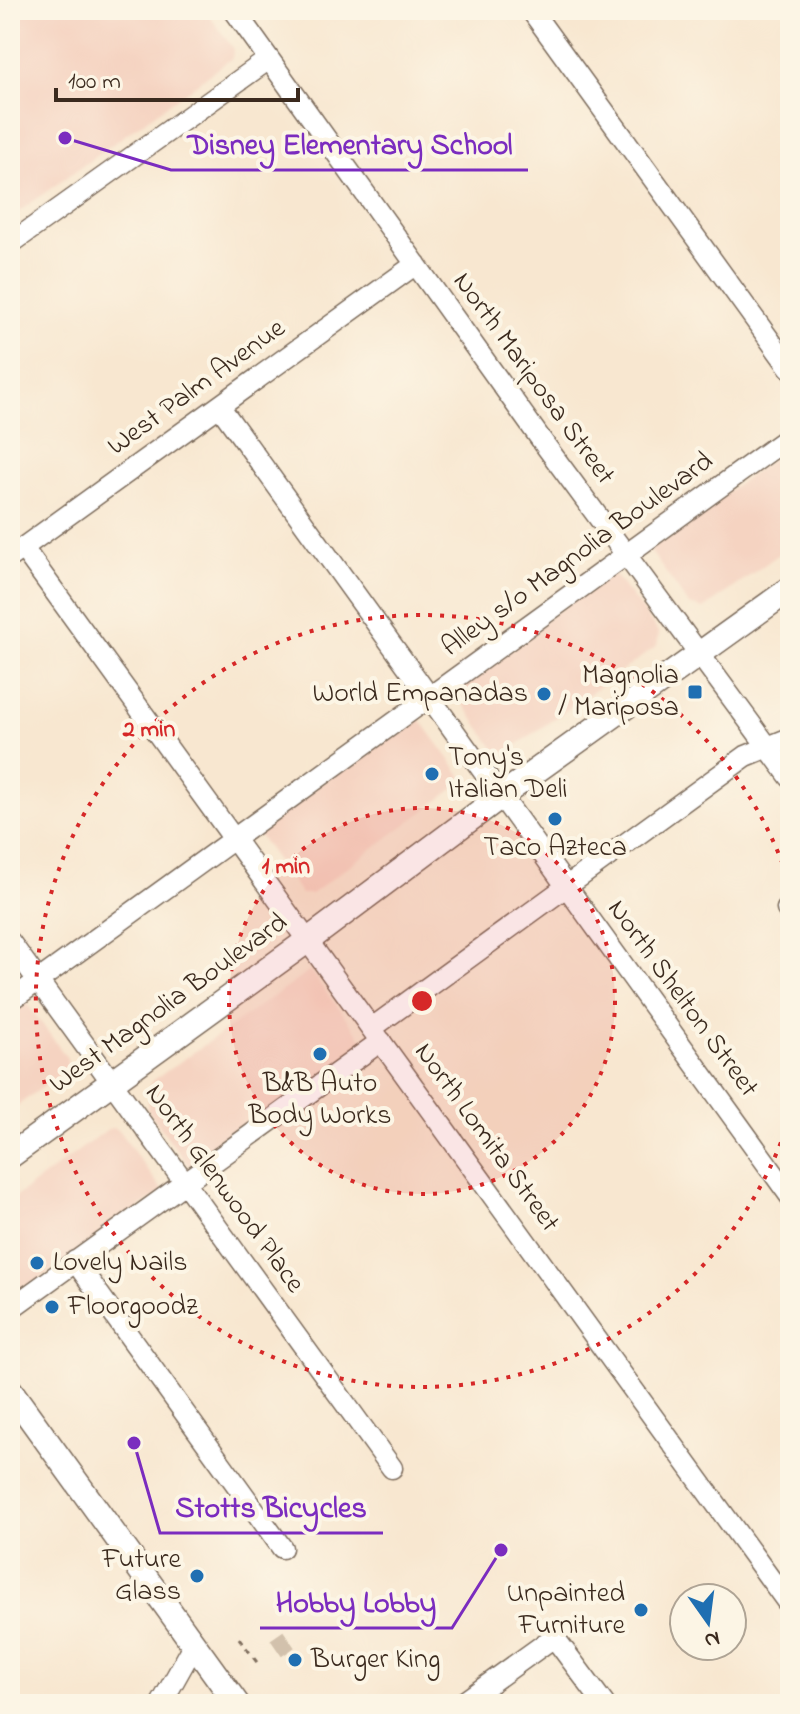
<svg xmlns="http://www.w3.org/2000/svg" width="800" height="1714" font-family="'Indie Flower',sans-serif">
  <rect width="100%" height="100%" fill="#fcf5e5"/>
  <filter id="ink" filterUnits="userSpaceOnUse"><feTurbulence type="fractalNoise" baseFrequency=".0125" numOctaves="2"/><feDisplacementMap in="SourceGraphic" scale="16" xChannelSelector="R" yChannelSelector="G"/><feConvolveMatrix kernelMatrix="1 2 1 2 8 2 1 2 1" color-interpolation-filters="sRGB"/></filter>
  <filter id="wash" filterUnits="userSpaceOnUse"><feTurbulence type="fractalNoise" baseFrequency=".006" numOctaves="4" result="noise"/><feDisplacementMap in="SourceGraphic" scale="32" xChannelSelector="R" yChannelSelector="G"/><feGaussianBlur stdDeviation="1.8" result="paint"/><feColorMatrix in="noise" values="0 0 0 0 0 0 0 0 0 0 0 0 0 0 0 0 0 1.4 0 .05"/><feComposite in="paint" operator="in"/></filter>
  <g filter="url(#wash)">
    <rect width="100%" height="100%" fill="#f8e7d0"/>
    <!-- built -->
    <path fill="#f5d3c1" d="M10,10H205L233,48L232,58L10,218Z
      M790,446V546L704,609L689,605L649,549Z
      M612,571L659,633L657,646L507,752L495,749L452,688Z
      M417,715L461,775L462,783L311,894H301L255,830Z
      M310,971L367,1045L190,1168L147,1109L151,1082Z
      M23,998L67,1058V1069L10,1111V1008Z
      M113,1128L118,1130L163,1191L10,1300V1201L108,1129Z"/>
  </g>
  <g filter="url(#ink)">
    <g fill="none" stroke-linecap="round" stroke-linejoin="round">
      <!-- minor-tunnel -->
      <path stroke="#d2c1ac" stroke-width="20" stroke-dasharray="20 10" stroke-linecap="butt" d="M276,1648L289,1639"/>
      <defs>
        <path id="minor" d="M234,10L545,445L790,777
          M531,10L790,368
          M10,244L269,59
          M220,407L790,1196
          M23,548L790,1606
          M10,557L416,264
          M787,909L790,906
          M10,942L392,1468
          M10,1001L790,436
          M372,1028L746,756L790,738
          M75,1261L282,1548
          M10,1309L381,1041
          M161,1704L194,1645
          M461,1704L554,1637L604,1704"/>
        <path id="major" d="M10,1156L307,941L501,796L790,589
          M10,1390L237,1704"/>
      </defs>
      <!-- minor casing -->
      <use href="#minor" stroke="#7d6c5c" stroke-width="23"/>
      <!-- major casing -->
      <use href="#major" stroke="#7d6c5c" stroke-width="27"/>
      <!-- path -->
      <path stroke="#7d6c5c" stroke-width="3" stroke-dasharray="6 6" stroke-linecap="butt" d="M239,1638L259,1665"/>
      <!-- minor -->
      <use href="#minor" stroke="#fff" stroke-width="20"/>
      <!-- major -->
      <use href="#major" stroke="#fff" stroke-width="24"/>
    </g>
  </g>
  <!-- distance rings -->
  <circle cx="422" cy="1001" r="193" fill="#d62828" fill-opacity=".12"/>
  <g fill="none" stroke="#d62828" stroke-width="4" stroke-dasharray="4 8">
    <circle cx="422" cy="1001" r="193"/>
    <path d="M789 1120A386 386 0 1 1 789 882"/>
  </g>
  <!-- markers -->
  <g fill="#1f6fb2" stroke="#fcf5e5" stroke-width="3">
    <rect x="687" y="684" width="16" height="16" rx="4"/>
    <circle cx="544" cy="694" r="8"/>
    <circle cx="432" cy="774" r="8"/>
    <circle cx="555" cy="819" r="8"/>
    <circle cx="320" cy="1054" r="8"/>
    <circle cx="37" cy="1263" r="8"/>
    <circle cx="52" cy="1307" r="8"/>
    <circle cx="197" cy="1576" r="8"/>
    <circle cx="641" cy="1610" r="8"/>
    <circle cx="295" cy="1660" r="8"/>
  </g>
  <g text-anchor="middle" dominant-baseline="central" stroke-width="8" stroke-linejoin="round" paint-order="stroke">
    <!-- street labels -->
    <g font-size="28" fill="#3b2a1e" stroke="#fcf5e5">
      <text transform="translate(533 379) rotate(54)">North Mariposa Street</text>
      <text transform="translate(197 388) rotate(-36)">West Palm Avenue</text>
      <text transform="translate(578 555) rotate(-36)">Alley s/o Magnolia Boulevard</text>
      <text transform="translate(682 999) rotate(54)">North Shelton Street</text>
      <text transform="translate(169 1004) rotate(-36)">West Magnolia Boulevard</text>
      <text transform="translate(486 1138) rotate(54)">North Lomita Street</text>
      <text transform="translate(224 1189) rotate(54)">North Glenwood Place</text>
    </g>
    <!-- poi labels -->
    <g font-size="28" fill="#3b2a1e" stroke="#fcf5e5" text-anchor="end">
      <text x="679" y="676">Magnolia<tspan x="679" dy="32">/ Mariposa</tspan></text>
      <text x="528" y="694">World Empanadas</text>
      <text x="448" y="758" text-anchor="start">Tony's<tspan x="448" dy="32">Italian Deli</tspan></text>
      <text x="555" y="848" text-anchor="middle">Taco Azteca</text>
      <text x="320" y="1084" text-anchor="middle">B&amp;B Auto<tspan x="320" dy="32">Body Works</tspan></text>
      <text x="53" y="1263" text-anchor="start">Lovely Nails</text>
      <text x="68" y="1307" text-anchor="start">Floorgoodz</text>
      <text x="181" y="1560">Future<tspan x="181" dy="32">Glass</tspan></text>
      <text x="625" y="1594">Unpainted<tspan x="625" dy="32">Furniture</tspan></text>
      <text x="311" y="1660" text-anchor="start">Burger King</text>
    </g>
  </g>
  <circle cx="422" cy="1001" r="12" fill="#d62828" stroke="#fcf5e5" stroke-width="4"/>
  <g font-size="24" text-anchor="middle" font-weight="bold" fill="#d62828" stroke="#fcf5e5" stroke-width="8" stroke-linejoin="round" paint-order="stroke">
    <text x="149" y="736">2 min</text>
    <text x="286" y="873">1 min</text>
  </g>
  <!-- callouts -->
  <path fill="none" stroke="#7b2cbf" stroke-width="3" d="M65 138L171 170H528M134 1443L160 1533H383M501 1550L452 1628H260"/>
  <g fill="#7b2cbf" stroke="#fcf5e5" stroke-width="3">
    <circle cx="65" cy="138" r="8"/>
    <circle cx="134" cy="1443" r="8"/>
    <circle cx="501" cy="1550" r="8"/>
  </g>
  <g font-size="30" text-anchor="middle" font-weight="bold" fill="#7b2cbf" stroke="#fcf5e5" stroke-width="8" stroke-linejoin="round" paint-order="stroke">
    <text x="350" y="154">Disney Elementary School</text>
    <text x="271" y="1517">Stotts Bicycles</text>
    <text x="356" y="1612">Hobby Lobby</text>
  </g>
  <!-- margin -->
  <rect width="800" height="1714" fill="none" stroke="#fcf5e5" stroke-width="40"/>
  <!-- north arrow -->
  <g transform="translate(708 1622) rotate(166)"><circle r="38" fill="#fcf5e5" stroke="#afa495" stroke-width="2"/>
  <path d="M0-6L14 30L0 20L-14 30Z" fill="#1f6fb2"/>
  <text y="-12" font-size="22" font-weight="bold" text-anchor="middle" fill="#3b2a1e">N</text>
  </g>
  <!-- scale -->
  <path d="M56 88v12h242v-12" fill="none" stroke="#3b2a1e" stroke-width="4"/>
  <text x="68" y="88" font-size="24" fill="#3b2a1e" stroke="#fcf5e5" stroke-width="6" paint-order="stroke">100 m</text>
</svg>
